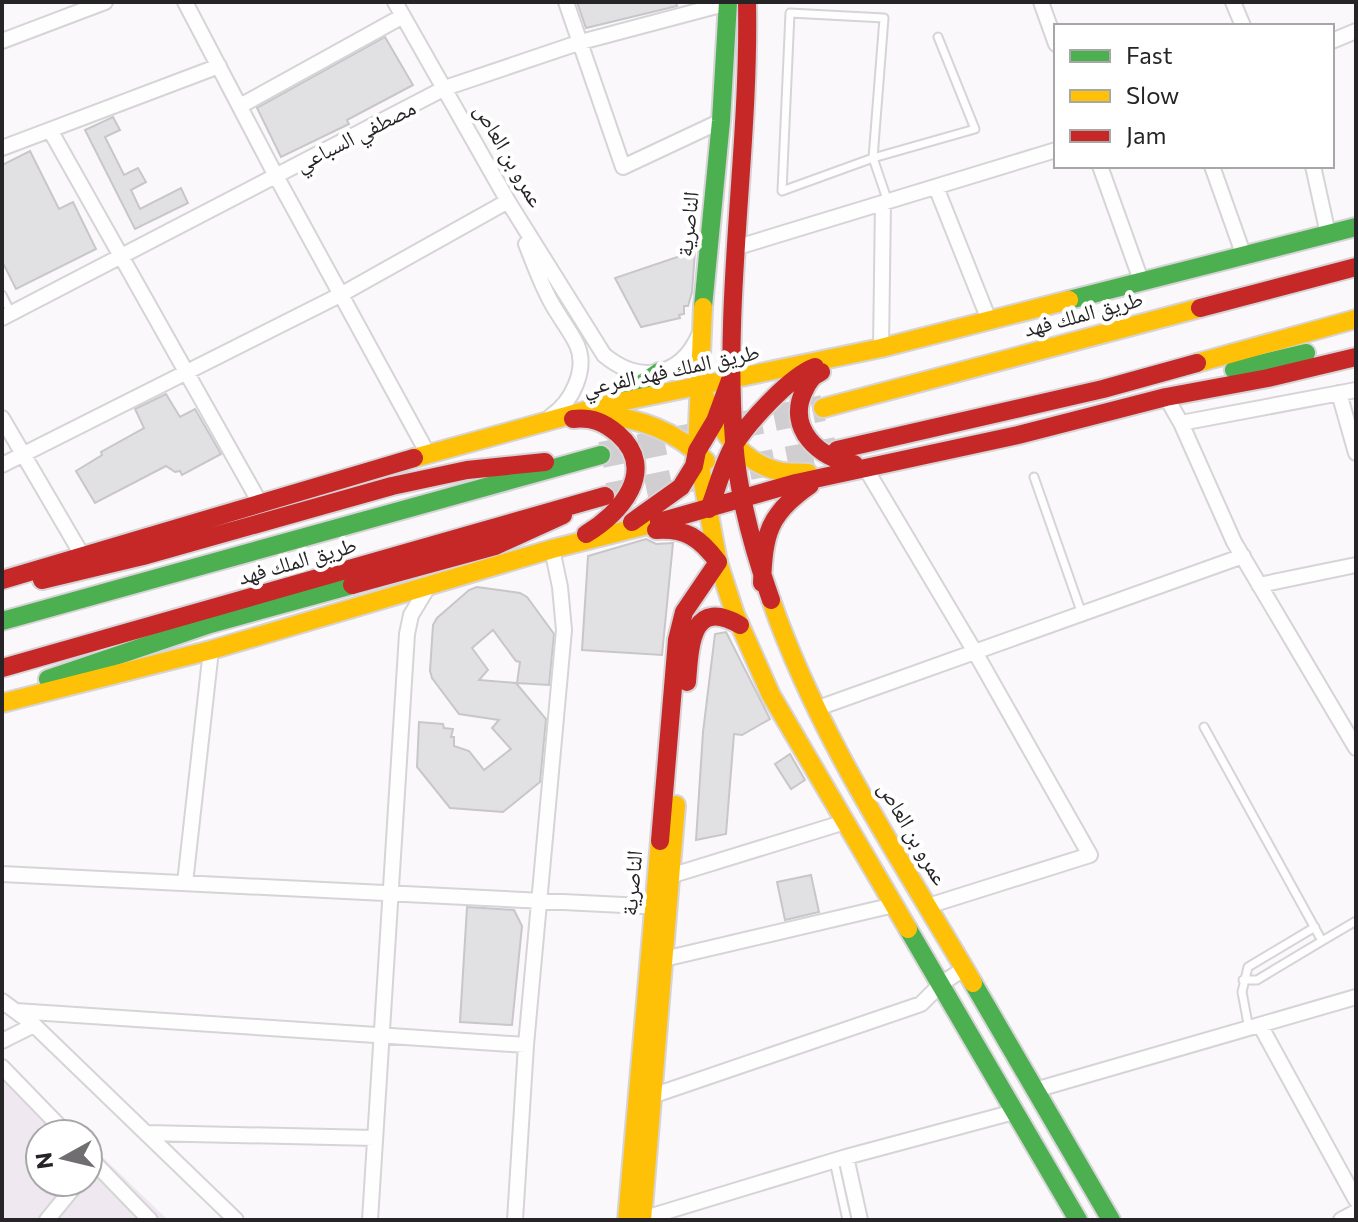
<svg xmlns="http://www.w3.org/2000/svg" width="1358" height="1222" font-family="Commissioner,'Noto Naskh Arabic',sans-serif">
  <rect width="100%" height="100%" fill="#fbf8fb"/>
  <!-- built -->
  <path fill="#efe8f0" d="M23,1079L79,1134H40V1182H88V1143L168,1220H2V1084Z"/>
  <!-- building -->
  <path fill="#e1e0e2" stroke="#c8c6c9" stroke-width="2" d="M577,2H676L677,6L586,28Z
    M385,37L413,85L347,120L349,124L281,157L257,108Z
    M113,117L120,130L105,137L124,175L138,168L146,182L131,190L140,209L181,188L188,203L135,229L85,130Z
    M30,151L59,209L73,202L96,249L16,289L2,261V165Z
    M695,251L692,292L688,306H684V314L679,315L680,318L641,327L615,278Z
    M166,394L180,417L195,409L221,454L182,475L180,471L175,472L166,466L95,503L76,471L102,455L101,452L144,428L135,409Z
    M646,539L656,544L673,543L662,655L582,650L588,556Z
    M477,587L520,593L527,597L554,634L549,685L517,683L520,662L516,661L493,630L472,648L488,670L479,680L516,683L546,719L540,782L503,812L450,808L417,767L419,722L443,724L444,728L453,729L451,737H454V746L469,751L484,770L511,749L492,728L499,720L459,714L432,678L430,671L433,625L437,618L469,590Z
    M726,632L770,719L742,735L734,734L726,834L696,840L703,732L715,634Z
    M790,754L805,780L791,789L775,764Z
    M811,875L819,912L785,920L777,882Z
    M467,907L514,910L522,926L512,1025L460,1022Z"/>
  <g fill="none" stroke-linecap="round" stroke-linejoin="round">
    <!-- highway-tunnel -->
    <path stroke="#d0ced0" stroke-width="26" stroke-dasharray="26 13" stroke-linecap="butt" d="M736,426L823,408
      M601,455L698,435
      M749,467L837,450
      M608,496L699,477"/>
    <defs>
      <path id="lane" d="M790,13L884,18L873,158L782,191Z
        M888,202L873,158L975,129L938,37
        M2,295L11,313
        M1034,477L1082,614
        M1204,727L1322,941L1257,980H1243
        M1322,941L1356,921
        M1249,1029L1242,992L1248,967L1315,927
        M834,1161L847,1220"/>
      <path id="street" d="M185,2L276,176L428,454
        M395,2L509,203L604,355C639,384 680,378 699,335
        M566,2L623,167L721,121
        M1041,2L1056,44
        M1233,2L1243,26
        M2,41L105,2
        M1332,41L1356,31
        M240,106L403,16
        M50,130L260,503
        M2,148L219,66
        M1100,166L1142,283
        M1212,166L1244,256
        M1313,166L1328,234
        M936,187L989,320
        M526,244C534,264 541,284 551,302C559,317 570,330 577,345C588,370 571,403 551,416
        M738,247L1056,150
        M2,318L445,88L581,42L728,3
        M881,348L883,203
        M1339,393L1356,453
        M1166,397L1181,423L1234,542L1356,748
        M2,418L82,555
        M1181,423L1356,390
        M2,465L342,294L508,201
        M866,469L975,652L1090,855L928,906
        M1259,585L1356,565
        M818,708L1243,556
        M2,874L663,907
        M670,876L845,822
        M185,883L211,650
        M664,959L894,905
        M2,1001L34,1025L236,1220
        M16,1011L526,1045
        M1260,1025L1356,1200
        M2,1041L34,1025
        M2,1067L67,1134
        M1035,1090L1356,997
        M652,1096L921,1004L941,984L965,968
        M147,1133L375,1138
        M88,1156L150,1220
        M846,1157L860,1220
        M642,1219L846,1157L1014,1112
        M47,1220L78,1182
        M370,1220L407,634L411,615L428,587
        M515,1220L526,1045L564,630L560,587L552,549
        M1341,1220L1356,1212"/>
      <path id="fast" d="M1069,300L1356,227
        M703,307L721,121L728,2
        M1234,370L1306,353
        M623,397L659,372
        M2,621L601,455
        M48,679L210,624L352,585
        M908,929L1078,1220
        M973,983L1111,1220"/>
      <path id="slow" d="M703,307L697,451L718,562L735,614L771,695L908,929
        M1197,363L1356,319
        M700,386C717,424 738,464 783,472C791,473 800,472 808,473
        M823,408L1200,308
        M598,414C641,419 675,430 706,461
        M414,458L610,404L881,348L1069,300
        M771,600C818,736 901,860 973,983
        M2,703L211,650L552,549L659,522
        M627,1220L660,841
        M642,1220L676,805"/>
      <path id="jam" d="M747,2C750,148 723,294 734,441C738,495 753,549 771,600
        M1200,308L1356,267
        M821,372C812,376 808,382 804,391C786,428 819,459 854,464
        M573,419C592,417 604,422 618,434C659,470 620,514 586,534
        M837,450L1103,389L1197,363
        M709,509C717,489 723,463 734,445C749,422 790,376 815,367
        M632,522L681,487L694,466L697,451L715,421L730,380
        M659,522L796,483L1018,435L1166,397L1268,378L1356,357
        M656,530C686,528 700,538 718,562
        M2,580L414,458
        M42,580L143,556L392,486L467,470L545,462
        M762,583C764,534 768,514 810,485
        M352,585L495,546L563,515
        M2,668L605,496
        M687,682C690,645 691,597 740,625
        M660,841L677,640L684,612L718,562"/>
    </defs>
    <!-- lane casing -->
    <use href="#lane" stroke="#d6d4d6" stroke-width="11"/>
    <!-- street casing -->
    <use href="#street" stroke="#d6d4d6" stroke-width="18"/>
    <!-- fast casing -->
    <use href="#fast" stroke="#d6d4d6" stroke-width="22"/>
    <!-- slow casing -->
    <use href="#slow" stroke="#d6d4d6" stroke-width="22"/>
    <!-- jam casing -->
    <use href="#jam" stroke="#d6d4d6" stroke-width="22"/>
    <!-- lane -->
    <use href="#lane" stroke="#fefefe" stroke-width="7"/>
    <!-- street -->
    <use href="#street" stroke="#fefefe" stroke-width="14"/>
    <!-- fast -->
    <use href="#fast" stroke="#4caf50" stroke-width="18"/>
    <!-- slow -->
    <use href="#slow" stroke="#ffc107" stroke-width="18"/>
    <!-- jam -->
    <use href="#jam" stroke="#c62828" stroke-width="18"/>
  </g>
  <g text-anchor="middle" dominant-baseline="central" stroke-width="8" stroke-linejoin="round" paint-order="stroke">
    <!-- street labels -->
    <g font-size="22" fill="#262426" stroke="#fff">
      <text transform="translate(355 135) rotate(-27)">مصطفي السباعي</text>
      <text transform="translate(510 155) rotate(60)">عمرو بن العاص</text>
      <text transform="translate(687 224) rotate(-84)">الناصرية</text>
      <text transform="translate(1083 313) rotate(-15)">طريق الملك فهد</text>
      <text transform="translate(671 369) rotate(-12)">طريق الملك فهد الفرعي</text>
      <text transform="translate(297 560) rotate(-16)">طريق الملك فهد</text>
      <text transform="translate(914 833) rotate(60)">عمرو بن العاص</text>
      <text transform="translate(631 883) rotate(-85)">الناصرية</text>
    </g>
  </g>
  <!-- border -->
  <rect width="1358" height="1222" fill="none" stroke="#262426" stroke-width="8"/>
  <!-- legend -->
  <rect x="1054" y="24" width="280" height="144" fill="#ffffff" stroke="#a8a7a8" stroke-width="2"/>
  <rect x="1070" y="50" width="40" height="12" fill="#4caf50" stroke="#a8a7a8" stroke-width="2"/>
  <text x="1126" y="64" font-size="24" fill="#262426">Fast</text>
  <rect x="1070" y="90" width="40" height="12" fill="#ffc107" stroke="#a8a7a8" stroke-width="2"/>
  <text x="1126" y="104" font-size="24" fill="#262426">Slow</text>
  <rect x="1070" y="130" width="40" height="12" fill="#c62828" stroke="#a8a7a8" stroke-width="2"/>
  <text x="1126" y="144" font-size="24" fill="#262426">Jam</text>
  <!-- north arrow -->
  <g transform="translate(64 1158) rotate(262)"><circle r="38" fill="#ffffff" stroke="#a8a7a8" stroke-width="2"/>
  <path d="M0-6L14 30L0 20L-14 30Z" fill="#716e71"/>
  <text y="-12" font-size="22" font-weight="bold" text-anchor="middle" fill="#262426">N</text>
  </g>
</svg>
